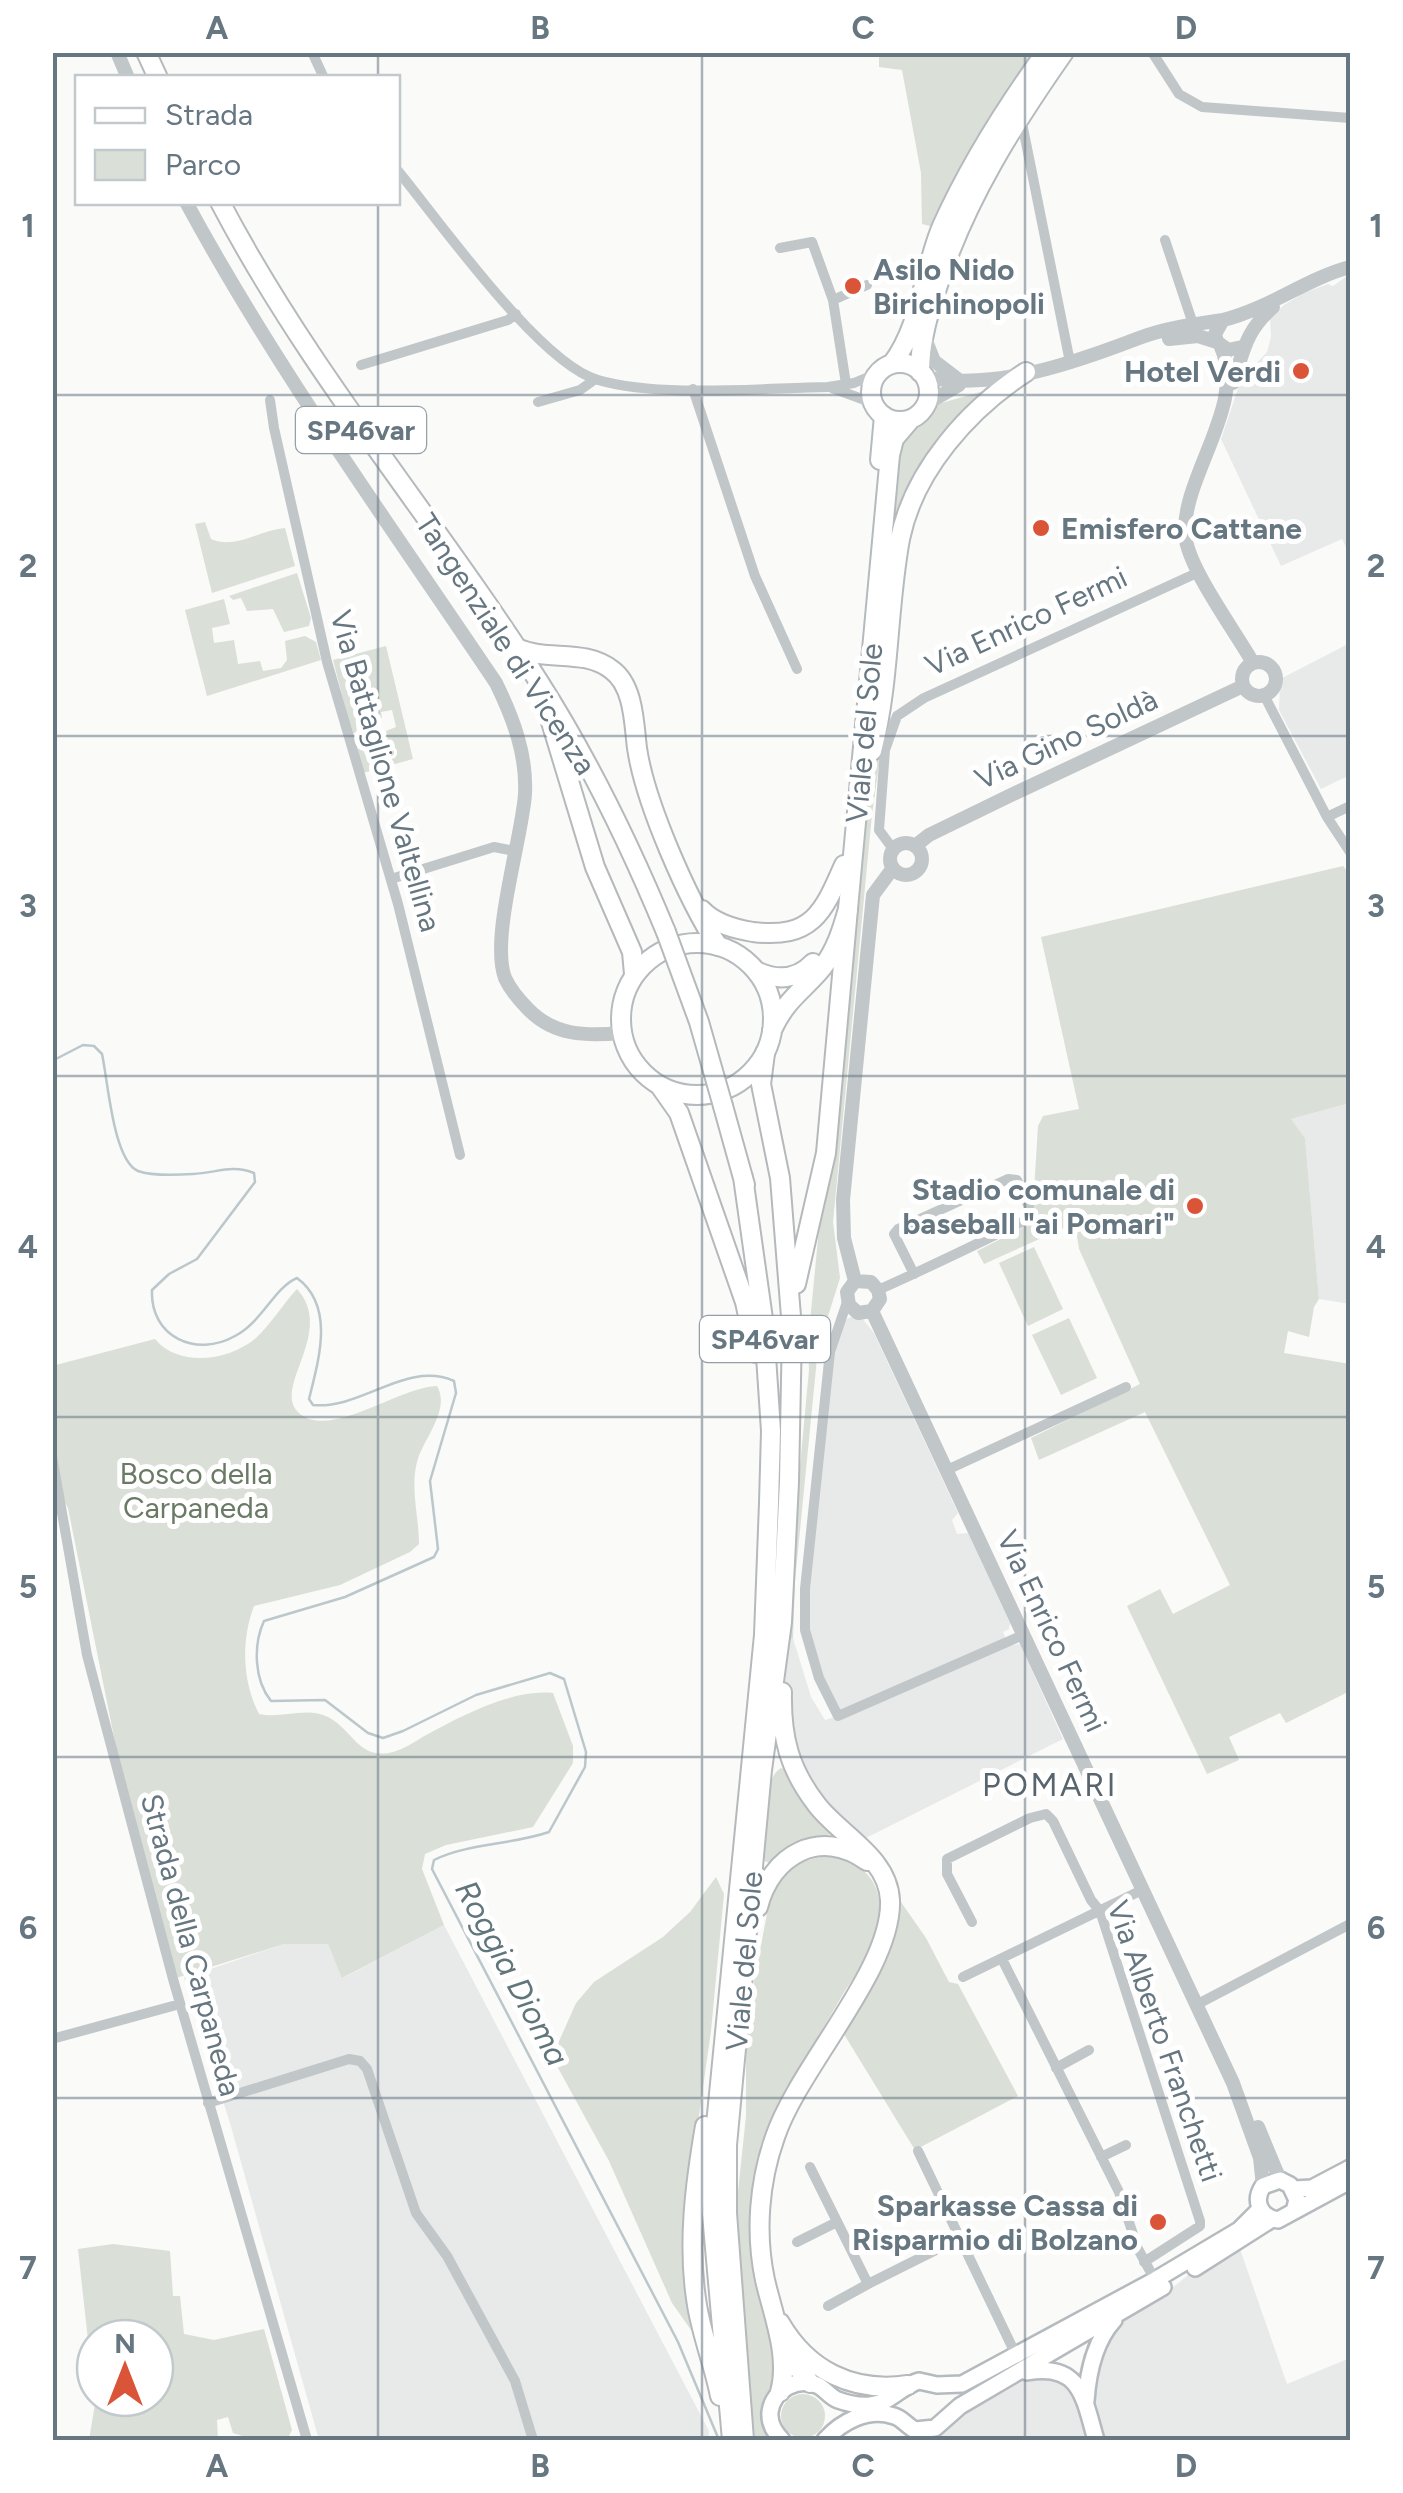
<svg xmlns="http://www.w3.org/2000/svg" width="1403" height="2493" font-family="Figtree,sans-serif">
  <rect width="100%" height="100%" fill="#fafaf8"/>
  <!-- built -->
  <path fill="#e8e9e9" d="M1350,274V556L1342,539L1281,566L1221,439L1241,380L1267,352L1271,337L1270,318L1284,305L1304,293L1328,284L1333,286Z
    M1350,643V775L1321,789L1279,710L1280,684L1282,678Z
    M1350,1103V1304L1319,1299L1305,1138L1291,1119Z
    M853,1316L862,1318L874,1333L958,1513L952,1520L957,1534L968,1533L1010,1623L1009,1629L1003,1632L1009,1646L1020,1644L1063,1739L864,1839L837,1813L809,1778L796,1751L784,1696L788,1642L793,1638L811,1697L825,1720L835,1717L806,1639L830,1340L843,1321Z
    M444,1925L709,2431L708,2440H319L230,2123L184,1978L284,1944H328L343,1978Z
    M1239,2246L1287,2384L1350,2358V2440H1104L1092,2401L1095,2363L1115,2323L1172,2288L1197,2268Z
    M1047,2377L1070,2388L1088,2440H938L939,2433L955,2416L1020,2380Z"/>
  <!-- green -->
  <path fill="#dadfd7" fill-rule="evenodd" d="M879,53H1046L941,229L922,224L921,173L902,70L879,67Z
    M991,389L907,495L878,700L901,434L931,406Z
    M205,522L211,539C235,550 260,530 285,528L295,566L212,593L195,524Z
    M297,573L311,618L309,626L284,632L273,609L247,611L241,598L233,600L229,596Z
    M224,599L230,624L212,628L214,643L234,640L238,664L260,661L263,671L281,668L287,660L285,641L305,636L316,642L321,660L207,696L185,610Z
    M386,646L413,759L363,773L356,750L388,739L386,731L396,727L392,710L381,712L382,718L356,725L357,732L352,734L333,660Z
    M886,707L891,719L882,744L872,814L833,1222L840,1278L818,1348L795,1581L793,1638L788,1642L787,1605L809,1370L808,1343L857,833Z
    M1343,866L1350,875V1103L1291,1119L1305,1138L1319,1299L1314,1307L1309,1337L1288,1331L1284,1353L1350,1364V1691L1286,1723L1280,1713L1229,1737L1239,1760L1207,1774L1127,1606L1160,1589L1173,1614L1230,1585L1145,1412L1039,1460L1031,1438L1140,1384L1079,1249L1075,1223L984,1264L977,1251L1032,1223L1038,1126L1043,1116L1079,1109L1041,937Z
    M1034,1247L1063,1309L1028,1326L999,1263Z
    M297,1289C338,1334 265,1393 303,1416C335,1436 400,1387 437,1386C451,1410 423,1439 417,1462C410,1489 419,1517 419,1544L410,1552L340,1585L254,1606C241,1640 242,1681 259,1714C281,1719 307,1706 328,1717C353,1730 359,1761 393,1752C405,1749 417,1740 428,1734C463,1715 512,1689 553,1693L573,1746V1763L533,1827L446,1845L425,1854L422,1869L444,1925L342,1978L328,1944H284L173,1979L116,1747L68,1508L53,1481L52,1366L155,1339C179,1368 229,1361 256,1338C271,1324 283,1304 297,1289Z
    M1069,1318L1097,1378L1061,1395L1032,1335Z
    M781,1768L785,1770L796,1790L829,1826L832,1834L792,1845L770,1863L764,1861L762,1856C764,1834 762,1778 781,1768Z
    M829,1855C870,1862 888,1892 877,1933C870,1958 853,1977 840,1999C813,2046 766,2127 754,2178C747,2212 749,2250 758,2284C763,2301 771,2318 773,2335C775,2353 775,2371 775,2389C758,2405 767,2421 773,2440H750L737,2201L746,2116V2023L771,1893L787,1870L800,1862Z
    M716,1877L724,1894L711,2031L686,2207L683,2273L691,2330L672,2303L609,2161L552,2057L576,2003L594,1982L663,1937L690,1912Z
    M894,1892L926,1938L949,1982L958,1984L1018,2096L915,2150L842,2031Z
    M113,2244L170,2251L173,2296H180L184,2334L214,2340L264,2329L292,2430L289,2436C266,2444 254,2440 233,2433L228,2417L217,2420L218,2440H89L95,2404L78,2249ZM95,2338H155V2398H95Z
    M781 2416a22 22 0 1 1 44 0a22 22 0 1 1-44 0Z"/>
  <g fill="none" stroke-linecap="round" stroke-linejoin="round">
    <!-- stream -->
    <path stroke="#bbc7cb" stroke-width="2.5" d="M52,1061L83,1045L94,1046L102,1054C108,1081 113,1160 138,1171C152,1176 178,1175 193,1174C216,1173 232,1164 254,1173L255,1182L197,1259L169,1274L152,1290C150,1337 196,1358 235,1336C263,1321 274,1288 297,1278C335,1306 319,1359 309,1399L313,1405C361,1410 407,1360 454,1381L456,1393L430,1481L438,1549L434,1557L345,1597L264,1621C253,1645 254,1680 271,1701L325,1700L368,1733L383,1738L403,1731L476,1695L550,1673L564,1679L586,1752L585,1767L549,1832C511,1845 469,1843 434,1860L432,1869L678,2342L719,2440"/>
    <defs>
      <path id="secondary" d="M1294,2189L1312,2188L1350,2168
        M1294,2211L1297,2200L1290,2185L1280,2180L1263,2186C1253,2201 1260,2217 1278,2220L1350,2181
        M1195,2268L1272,2219
        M1027,2372C1081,2362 1084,2399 1096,2440
        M1086,2401C1088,2372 1094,2342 1114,2320
        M782,2440C774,2432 769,2423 770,2412C773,2389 799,2376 819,2386C826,2390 830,2397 838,2400C849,2404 859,2406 870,2405C891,2403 901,2386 919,2381L937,2385L962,2384L1155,2280L1239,2230L1260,2209
        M825,2440C841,2422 868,2407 894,2416C902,2418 907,2426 915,2430L935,2428L960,2406L1163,2287"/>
      <path id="primary" d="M871 392a29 29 0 1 1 58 0a29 29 0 1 1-58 0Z
        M892,364C922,324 923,270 942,226C970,164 1006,107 1046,52
        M920,372C920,339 929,312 939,282C967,197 1013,125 1064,52
        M880,460L884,416
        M872,751C890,682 887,609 900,539C914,470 969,409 1026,372
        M621 1019a76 76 0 1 1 152 0a76 76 0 1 1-152 0Z
        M756,971C777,981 797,980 813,963
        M772,1030C787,998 802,992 822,968C836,950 842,930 848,909L890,455L894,439L911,419"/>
      <path id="trunk" d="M146,52L158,78
        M220,202C310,374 436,520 539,682C590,762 630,845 666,932
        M517,648C547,662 584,648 612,670C634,686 634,724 637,748C645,803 688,900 718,946
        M548,712L595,867L632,952L634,974
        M702,910C715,924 735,929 753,932C812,939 823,913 844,865
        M660,1086L679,1113L745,1302L756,1353
        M723,1106L745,1185
        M796,1284L826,1153L848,909
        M758,1907C771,1855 820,1827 867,1861
        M705,2126C695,2184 687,2246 697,2305C702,2336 714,2365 720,2396
        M780,2323C808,2371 853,2393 908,2385
        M789,2347L794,2363L810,2383
        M780,2392C790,2356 773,2315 765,2280C755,2233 759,2182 775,2137C799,2066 893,1969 890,1900C888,1857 840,1835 817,1805C789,1769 781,1737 782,1692
        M732,2440L712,2214L714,2145L764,1635L769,1503L771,1431L764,1326L743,1177
        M744,2440L727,2213V2145L762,1770L782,1622L789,1482L792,1329L780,1178L761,1084L765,1053"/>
    </defs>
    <!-- secondary casing -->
    <use href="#secondary" stroke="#b4babe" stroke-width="20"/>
    <!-- primary casing -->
    <use href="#primary" stroke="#b5babe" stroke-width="22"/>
    <!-- trunk casing -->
    <use href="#trunk" stroke="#b5b9bc" stroke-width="22"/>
    <!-- minor -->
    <path stroke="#c1c6c9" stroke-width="10" d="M312,52L324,78
      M1152,52L1179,94L1202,107L1350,118
      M1021,118L1070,362
      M398,171C440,222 540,364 598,380C660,398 762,388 828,387L854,383L878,373
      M1165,240L1193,324
      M780,248L812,242L833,300L846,384
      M833,300L867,285
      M361,365L508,320L516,314
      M832,388L873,403
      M693,389L755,576L797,669
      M270,400L274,428L327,662L398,904L460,1155
      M538,402L580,390L594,380
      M1264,695L1327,817L1350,852
      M1327,817L1350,806
      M893,849L879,830L885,750L897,716L924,698L1199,572
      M391,879L494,847L515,851
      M878,1290C928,1268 977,1244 1026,1220L1029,1207L1017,1180L1008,1179L898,1229L894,1234L914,1274
      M847,1302L830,1352L805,1589V1630L819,1678L838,1716L1023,1635
      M52,1456L87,1655L173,1979L307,2440
      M947,1470L1126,1387
      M972,1922L947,1874V1859L1030,1818L1046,1814L1053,1821L1091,1900L1100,1911L1200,2221V2226L1144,2262
      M1002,1959L1119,2192L1138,2249L1155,2280
      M963,1977L1142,1890
      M1196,2005L1350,1924
      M52,2039L180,2004
      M1056,2068L1089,2050
      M208,2103L349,2059L360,2061L367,2069L416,2213L447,2256L515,2381L533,2440
      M918,2151L1017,2357
      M1101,2157L1126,2145
      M810,2167L868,2284L962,2237
      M797,2242L837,2222
      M828,2306L868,2284"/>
    <!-- tertiary -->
    <path stroke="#c1c6c9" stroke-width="14" d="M117,52L128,78
      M186,202C277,370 390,525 496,683C513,718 527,754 525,794C522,839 490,938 505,978C510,989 520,1001 528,1009C554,1036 586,1036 621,1033
      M924,336L934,361L959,380
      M1169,339L1198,336L1217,342
      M1221,347C1247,404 1183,475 1185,533C1186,566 1236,632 1253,663
      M1242,347L1228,350L1217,342L1215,334L1223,320C1270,308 1308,278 1350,267
      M925,377C995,391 1074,363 1139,338C1165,328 1195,324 1223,320
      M1233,383C1244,350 1245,332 1273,307
      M926,404L959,385
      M1242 679a17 17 0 1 1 34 0a17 17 0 1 1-34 0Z
      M890 859a16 16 0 1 1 32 0a16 16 0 1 1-32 0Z
      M915,846L929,835L1007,797L1243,686
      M855,1281L844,1238L843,1200L873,895L893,868
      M855,1281L847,1292L849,1305L858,1313L872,1311
      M855,1281L871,1282L878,1290L880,1299L872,1311
      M872,1311L1233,2083L1260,2158L1263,2186
      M1258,2127L1280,2180"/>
    <!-- secondary -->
    <use href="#secondary" stroke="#fff" stroke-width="15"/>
    <!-- primary -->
    <use href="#primary" stroke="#fff" stroke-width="18"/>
    <!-- trunk -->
    <use href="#trunk" stroke="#fff" stroke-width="18"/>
    <defs>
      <path id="trunk-bridge" d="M666,932L699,1022L723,1106"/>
    </defs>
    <!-- trunk-bridge casing -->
    <use href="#trunk-bridge" stroke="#b5b9bc" stroke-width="22" stroke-linecap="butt"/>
    <!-- trunk-bridge -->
    <use href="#trunk-bridge" stroke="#fff" stroke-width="18"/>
  </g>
  <!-- grid -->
  <path fill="none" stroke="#667781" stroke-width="2.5" stroke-opacity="0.55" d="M378,52V78M702,52V2440M1025,52V2440M378,202V2440M52,395H1350M52,736H1350M52,1076H1350M52,1417H1350M52,1757H1350M52,2098H1350"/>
  <!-- markers -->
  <g fill="#da5438" stroke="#fff" stroke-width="4">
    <circle cx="853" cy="286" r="10"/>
    <circle cx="1301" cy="371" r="10"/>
    <circle cx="1041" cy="528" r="10"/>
    <circle cx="1195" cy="1206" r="10"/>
    <circle cx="1158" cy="2222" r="10"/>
  </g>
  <g text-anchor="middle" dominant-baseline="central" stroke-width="10" stroke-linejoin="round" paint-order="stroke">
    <!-- shield labels -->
    <g fill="#fff" stroke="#94a0a7" stroke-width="2.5">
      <rect x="296" y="407" width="130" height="46" rx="8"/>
      <rect x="700" y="1316" width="130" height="46" rx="8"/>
    </g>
    <g font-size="28" font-weight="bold" fill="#667781">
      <text x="361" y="430">SP46var</text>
      <text x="765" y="1339">SP46var</text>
    </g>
    <!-- poi labels -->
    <g font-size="30" font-weight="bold" fill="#667781" stroke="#fff" text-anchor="end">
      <text x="873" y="269" text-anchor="start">Asilo Nido<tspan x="873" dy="34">Birichinopoli</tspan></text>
      <text x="1281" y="371">Hotel Verdi</text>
      <text x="1061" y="528" text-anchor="start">Emisfero Cattane</text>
      <text x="1175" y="1189">Stadio comunale di<tspan x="1175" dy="34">baseball "ai Pomari"</tspan></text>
      <text x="1138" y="2205">Sparkasse Cassa di<tspan x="1138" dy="34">Risparmio di Bolzano</tspan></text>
    </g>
    <!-- street labels -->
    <g font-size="30" fill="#667781" stroke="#fff">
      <text transform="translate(1026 621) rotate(-25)">Via Enrico Fermi</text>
      <text transform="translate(506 644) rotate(57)">Tangenziale di Vicenza</text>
      <text transform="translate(864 733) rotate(-85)">Viale del Sole</text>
      <text transform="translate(1066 739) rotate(-25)">Via Gino Soldà</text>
      <text transform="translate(386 771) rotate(74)">Via Battaglione Valtellina</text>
      <text transform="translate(1052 1631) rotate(65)">Via Enrico Fermi</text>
      <text transform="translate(191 1945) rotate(75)">Strada della Carpaneda</text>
      <text transform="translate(744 1961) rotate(-85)">Viale del Sole</text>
      <text transform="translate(1165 2041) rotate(71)">Via Alberto Franchetti</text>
    </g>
    <!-- park labels -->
    <g font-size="30" fill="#6a7a65" stroke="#fff">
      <text x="196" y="1473">Bosco della<tspan x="196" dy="34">Carpaneda</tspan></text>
    </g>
    <!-- neighbourhood labels -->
    <g font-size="32" letter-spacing="2.5" fill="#58656d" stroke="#fff">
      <text x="1050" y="1785">POMARI</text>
    </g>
    <!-- water labels -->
    <g font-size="32" font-style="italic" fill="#61767b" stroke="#fff">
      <text transform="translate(512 1973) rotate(62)">Roggia Dioma</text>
    </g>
  </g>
  <!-- border -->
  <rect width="1403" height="2493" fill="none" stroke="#ffffff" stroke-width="110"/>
  <!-- legend -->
  <rect x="75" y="75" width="325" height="130" fill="#ffffff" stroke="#c2c9cd" stroke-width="2.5"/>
  <rect x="95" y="108" width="50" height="15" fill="#ffffff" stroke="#c2c9cd" stroke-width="2.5"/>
  <text x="165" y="125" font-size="30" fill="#667781">Strada</text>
  <rect x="95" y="150" width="50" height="30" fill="#dadfd7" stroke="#c2c9cd" stroke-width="2.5"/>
  <text x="165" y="175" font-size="30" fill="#667781">Parco</text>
  <!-- north arrow -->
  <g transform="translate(125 2368)"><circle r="48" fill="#ffffff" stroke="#c2c9cd" stroke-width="2.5"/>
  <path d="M0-8L18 38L0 25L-18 38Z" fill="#da5438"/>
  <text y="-15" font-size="28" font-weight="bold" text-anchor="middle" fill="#667781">N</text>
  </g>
  <rect x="55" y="55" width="1293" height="2383" fill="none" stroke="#667781" stroke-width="4"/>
  <g font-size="32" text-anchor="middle" font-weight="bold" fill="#667781">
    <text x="217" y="39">A</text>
    <text x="540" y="39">B</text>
    <text x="863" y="39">C</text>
    <text x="1186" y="39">D</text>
    <text x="28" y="237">1</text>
    <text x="1376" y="237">1</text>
    <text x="28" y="577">2</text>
    <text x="1376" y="577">2</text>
    <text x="28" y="917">3</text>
    <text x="1376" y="917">3</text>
    <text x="28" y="1258">4</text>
    <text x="1376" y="1258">4</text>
    <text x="28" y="1598">5</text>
    <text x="1376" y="1598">5</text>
    <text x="28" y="1939">6</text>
    <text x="1376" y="1939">6</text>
    <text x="28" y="2279">7</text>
    <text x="1376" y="2279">7</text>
    <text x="217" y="2477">A</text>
    <text x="540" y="2477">B</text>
    <text x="863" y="2477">C</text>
    <text x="1186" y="2477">D</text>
  </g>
</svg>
